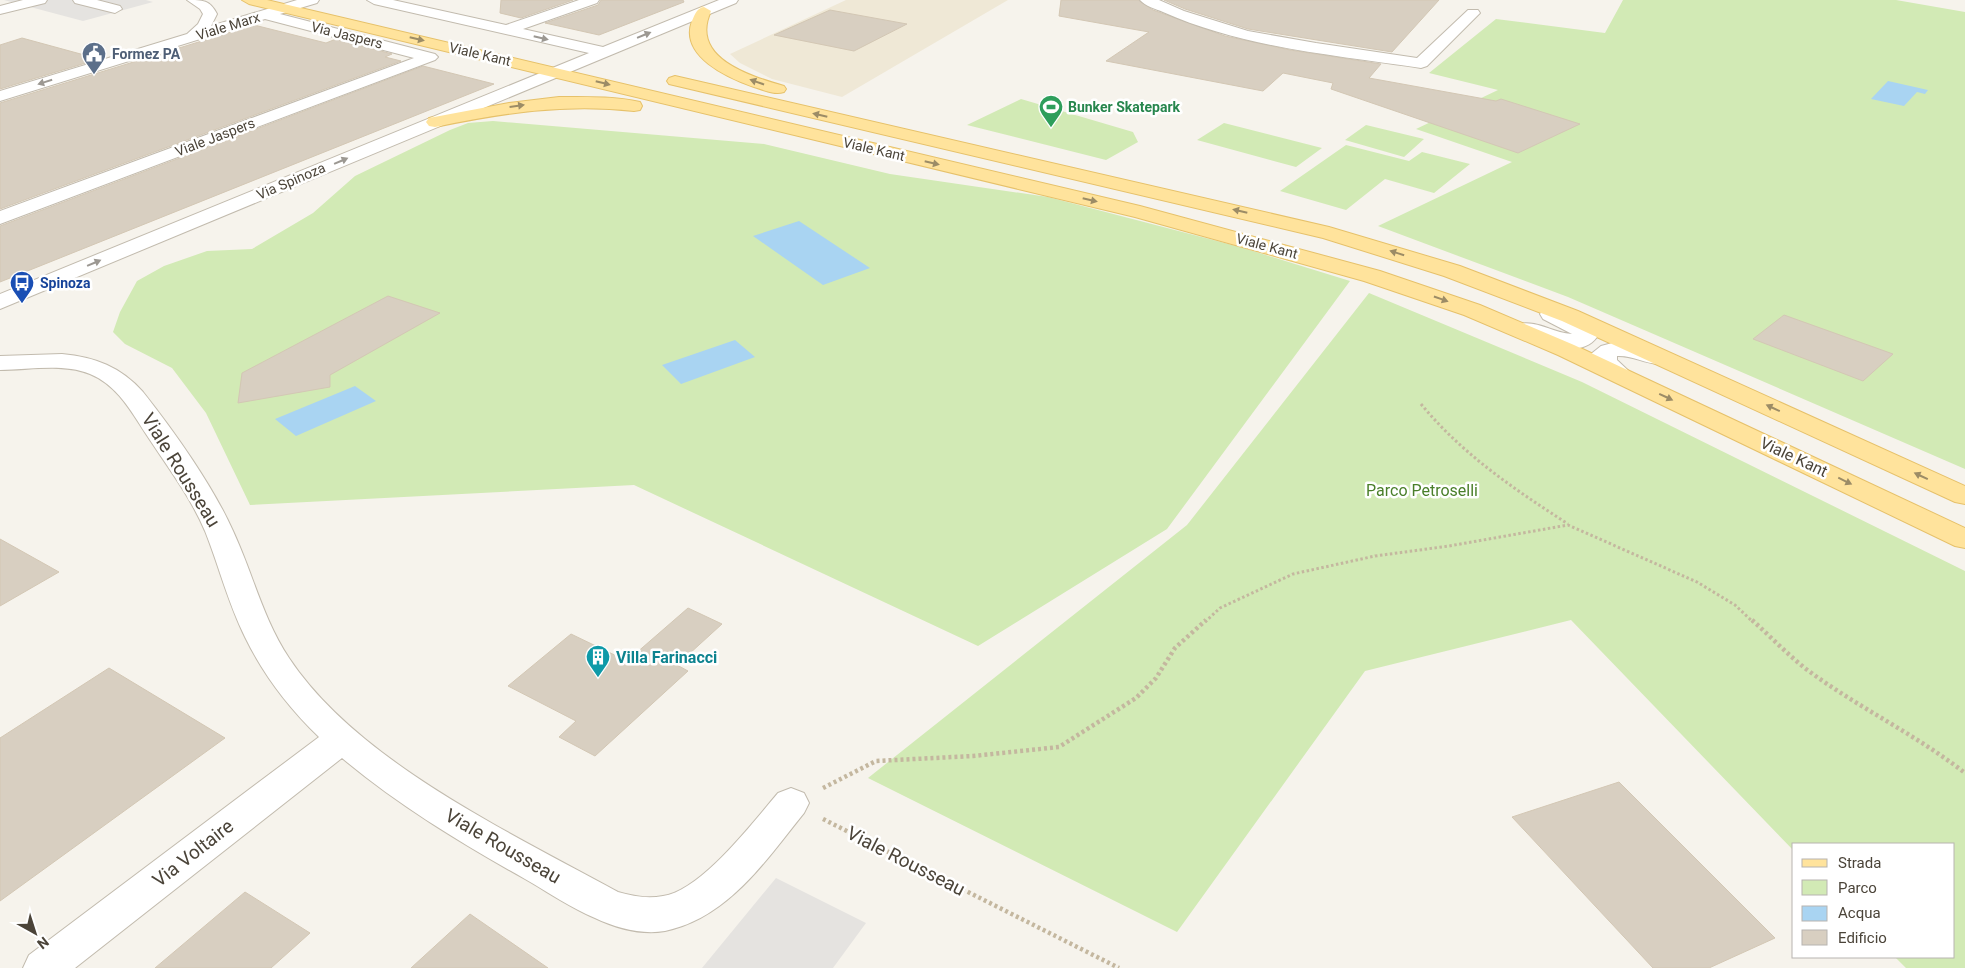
<svg xmlns="http://www.w3.org/2000/svg" width="1965" height="968" font-family="Roboto,sans-serif">
  <rect width="100%" height="100%" fill="#f6f3ec"/>
  <!-- education -->
  <path fill="#efe8d6" d="M846,0H1008L842,97L772,79L740,63L730,54Z"/>
  <!-- green -->
  <path fill="#d2eab5" d="M1623,0H1896L1965,12V469L1568,297L1378,226L1512,162L1416,129L1498,90L1429,73L1496,19L1605,33Z
    M1021,99L1133,132L1138,142L1106,160L967,125Z
    M493,121L764,144L890,174L1048,197L1240,247L1350,281L1167,529L978,646L634,485L250,505L206,413L172,368L125,344L113,332L120,312L137,281L164,266L207,251L252,249L313,213L355,176L450,130L468,123Z
    M1224,123L1322,148L1296,167L1197,140Z
    M1366,125L1424,139L1404,157L1345,140Z
    M1346,145L1409,161L1422,152L1470,164L1434,193L1385,179L1346,210L1280,191Z
    M1369,293L1582,382L1965,571V968H1906L1895,957H1954V844H1794V851L1571,620L1365,671L1177,932L868,778L1187,525Z"/>
  <!-- parking -->
  <path fill="#e5e3e0" d="M4,0H146L153,2L83,21Z
    M776,878L866,923L833,968H702Z"/>
  <!-- water -->
  <path fill="#a9d4f2" d="M1888,81L1928,90L1925,94L1917,92L1904,106L1871,99Z
    M799,221L870,268L823,285L753,236Z
    M735,340L755,357L681,384L662,365Z
    M355,386L376,401L296,436L275,419Z"/>
  <!-- building -->
  <path fill="#d8cfc1" stroke="#d3c7b4" d="M501,0H573L521,18L500,13Z
    M601,0H683L684,2L599,35L545,23L598,5Z
    M1061,0H1138L1153,10L1225,36L1290,50L1381,64L1369,78L1496,101L1501,99L1580,124L1518,153L1331,89L1333,83L1283,73L1263,91L1106,61L1149,32L1059,16Z
    M1164,0H1439L1392,52L1248,29L1185,9Z
    M830,10L907,24L854,51L774,35Z
    M254,25L326,43L336,39L392,54L385,57L401,61L0,209V103Z
    M22,38L99,59L0,89V45Z
    M423,66L494,84L0,282V226Z
    M388,296L440,313L330,375V387L238,403L242,373Z
    M1784,315L1893,354L1863,381L1753,339Z
    M0,539L59,572L0,606Z
    M688,608L722,624L677,665L688,671L595,756L559,737L576,721L508,686L571,634L627,661Z
    M109,668L225,738L0,901V738Z
    M1619,782L1775,938L1709,968H1653L1512,817Z
    M245,892L310,933L271,968H155Z
    M470,914L548,968H411Z"/>
  <g fill="none" stroke-linecap="round" stroke-linejoin="round">
    <defs>
      <path id="minor" d="M23,0H47L45,3L0,14V6Z
        M73,0H97L120,6L122,9L115,13L75,3Z
        M187,0C203,0 210,0 217,14L211,26L297,0H319L317,3L280,14L435,54L438,57L435,60L0,224V211L414,58L265,19L0,101V91L187,34L198,24L203,14L200,9Z
        M367,0H393L506,25L579,0H599L597,3L523,29L603,47L719,0H738L736,3L0,309V294L589,53L374,4Z
        M1140,0H1159L1184,11L1248,31L1316,43L1417,58L1468,10H1478L1480,13L1427,66L1421,68C1335,55 1244,48 1163,12C1156,9 1145,6 1140,0Z
        M1551,307L1588,323L1597,337C1580,361 1539,342 1519,334L1515,329L1519,324C1537,320 1553,333 1572,334L1543,319L1540,314L1543,309Z
        M1616,342C1631,341 1661,345 1670,358L1666,363C1650,367 1635,355 1617,356V360L1634,376L1631,381C1611,386 1598,371 1591,354L1601,346Z
        M62,354C95,357 121,367 143,392C174,431 213,486 233,531C253,574 263,619 289,658C358,762 511,833 618,892C633,896 647,899 663,896C701,891 754,821 778,793L791,788L804,793L809,803L804,813C766,860 728,918 665,931C642,935 616,928 595,918C571,908 548,892 525,879C461,843 398,805 342,758L75,968H23L29,955L319,737C289,708 264,676 245,637C228,603 219,566 205,531C190,496 167,466 146,434C131,411 117,385 90,374C63,363 29,370 0,370V356Z"/>
      <path id="major" d="M242,0H267L1140,206L1380,271L1480,305L1574,345L1965,528V548L1955,546L1558,355L1464,315L1364,281L1135,217L249,4Z
        M704,7L711,11C689,58 750,76 784,86L786,89L784,92C774,95 764,90 754,87C728,78 679,56 692,21C695,14 697,8 704,7Z
        M675,76L1329,227L1460,266L1578,311L1965,486V504L1955,502L1562,321L1444,276L1323,238L669,84L667,81L669,78Z
        M559,97C586,97 614,96 640,102L642,106L640,110L634,111C566,103 502,113 435,127L429,126L426,122L429,118L509,103Z"/>
    </defs>
    <!-- minor casing -->
    <use href="#minor" stroke="#c2bbae" stroke-width="2"/>
    <!-- major casing -->
    <use href="#major" stroke="#e6c16a" stroke-width="2"/>
    <!-- path-far1 -->
    <path stroke="#c4b79f" stroke-width="3" stroke-dasharray="2.5 2.5" stroke-linecap="butt" d="M1421,404C1462,454 1514,489 1568,524
      M1205,622L1220,608L1293,574L1375,556L1449,546L1568,525L1697,582L1735,605L1753,622"/>
    <!-- path -->
    <path stroke="#c4b79f" stroke-width="4.5" stroke-dasharray="3 3" stroke-linecap="butt" d="M1752,620C1770,636 1787,654 1806,669C1857,707 1915,734 1965,773
      M823,788L876,761L973,756L1059,747L1136,698L1156,678L1175,648L1206,620
      M823,819L1119,968"/>
    <!-- minor -->
    <use href="#minor" fill="#fff" fill-rule="evenodd"/>
    <!-- major -->
    <use href="#major" fill="#ffe39c" fill-rule="evenodd"/>
  </g>
  <!-- one-way arrows -->
  <defs><path id="oneway-solid" d="M-6-.8H1V-3.2L6.5 0L1 3.2V.8H-6Z" transform="scale(1.25)"/></defs>
  <g fill="#9c9892">
    <use href="#oneway-solid" transform="translate(644 35) rotate(-22)"/>
    <use href="#oneway-solid" transform="translate(541 38) rotate(13)"/>
    <use href="#oneway-solid" transform="translate(45 82) rotate(163)"/>
    <use href="#oneway-solid" transform="translate(341 161) rotate(-23)"/>
    <use href="#oneway-solid" transform="translate(94 263) rotate(-23)"/>
  </g>
  <g fill="#9c8c66">
    <use href="#oneway-solid" transform="translate(417 39) rotate(13)"/>
    <use href="#oneway-solid" transform="translate(757 82) rotate(-161)"/>
    <use href="#oneway-solid" transform="translate(603 83) rotate(14)"/>
    <use href="#oneway-solid" transform="translate(517 106) rotate(-8)"/>
    <use href="#oneway-solid" transform="translate(820 115) rotate(-167)"/>
    <use href="#oneway-solid" transform="translate(932 163) rotate(13)"/>
    <use href="#oneway-solid" transform="translate(1090 200) rotate(13)"/>
    <use href="#oneway-solid" transform="translate(1240 211) rotate(-167)"/>
    <use href="#oneway-solid" transform="translate(1397 253) rotate(-163)"/>
    <use href="#oneway-solid" transform="translate(1441 299) rotate(19)"/>
    <use href="#oneway-solid" transform="translate(1666 397) rotate(25)"/>
    <use href="#oneway-solid" transform="translate(1773 408) rotate(-155)"/>
    <use href="#oneway-solid" transform="translate(1921 476) rotate(-155)"/>
    <use href="#oneway-solid" transform="translate(1845 481) rotate(26)"/>
  </g>
  <!-- icons -->
  <defs>
    <symbol id="civic-pin" viewBox="-11 -11 22 30"><path d="M0 17L-7.5 6A9.5 9.5 0 1 1 7.5 6Z" fill="#5c6f8a" stroke="#fff"/><path d="M-.6-6.5H3V-4.5H.6V-3L4-1V1h2V6H-6V1h2V-1L-.6-3ZM-1.2 2.5V6h2.4V2.5Z" fill="#fff"/></symbol>
    <symbol id="stadium-pin" viewBox="-11 -11 22 30"><path d="M0 17L-7.5 6A9.5 9.5 0 1 1 7.5 6Z" fill="#2e9e5b" stroke="#fff"/><path d="M0-5a6.5 5 0 1 0 0 10a6.5 5 0 1 0 0-10ZM-3.5-1.8h7v3.6h-7Z" fill="#fff"/></symbol>
    <symbol id="bus-pin" viewBox="-11 -11 22 30"><path d="M0 17L-7.5 6A9.5 9.5 0 1 1 7.5 6Z" fill="#1a4fb4" stroke="#fff"/><path d="M-5-6H5V4H4V6H2V4H-2V6H-4V4H-5ZM-3.5-4V0h7V-4ZM-3.5 1.2v1.5H-2V1.2ZM2 1.2v1.5H3.5V1.2Z" fill="#fff"/></symbol>
    <symbol id="building-pin" viewBox="-11 -11 22 30"><path d="M0 17L-7.5 6A9.5 9.5 0 1 1 7.5 6Z" fill="#0f9aa8" stroke="#fff"/><path d="M-4-6H4V6H1V3H-1V6H-4ZM-2.5-4.3h1.7v1.8h-1.7ZM.8-4.3h1.7v1.8H.8ZM-2.5-1h1.7V.8h-1.7ZM.8-1h1.7V.8H.8Z" fill="#fff"/></symbol>
  </defs>
  <g fill-rule="evenodd">
    <use href="#civic-pin" x="80" y="40" width="28" height="38"/>
    <use href="#stadium-pin" x="1037" y="93" width="28" height="38"/>
    <use href="#bus-pin" x="8" y="269" width="28" height="38"/>
    <use href="#building-pin" x="584" y="643" width="28" height="38"/>
  </g>
  <g text-anchor="middle" dominant-baseline="central" stroke-width="5" stroke-linejoin="round" paint-order="stroke">
    <!-- far-street labels -->
    <g font-size="14" fill="#4b4439" stroke="#fff">
      <text transform="translate(228 26) rotate(-17)">Viale Marx</text>
      <text transform="translate(347 35) rotate(14)">Via Jaspers</text>
      <text transform="translate(480 54) rotate(13)">Viale Kant</text>
      <text transform="translate(215 137) rotate(-21)">Viale Jaspers</text>
      <text transform="translate(874 149) rotate(13)">Viale Kant</text>
      <text transform="translate(291 181) rotate(-23)">Via Spinoza</text>
      <text transform="translate(1267 246) rotate(15)">Viale Kant</text>
    </g>
    <!-- far-service labels -->
    <g font-size="14" font-weight="bold" fill="#4e5e75" stroke="#fff" text-anchor="start">
      <text x="112" y="54">Formez PA</text>
    </g>
    <!-- far-leisure labels -->
    <g font-size="14" font-weight="bold" fill="#27864d" stroke="#fff" text-anchor="start">
      <text x="1068" y="107">Bunker Skatepark</text>
    </g>
    <!-- far-transit labels -->
    <g font-size="14" font-weight="bold" fill="#164399" stroke="#fff" text-anchor="start">
      <text x="40" y="283">Spinoza</text>
    </g>
    <!-- street labels -->
    <g font-size="16" fill="#4b4439" stroke="#fff">
      <text transform="translate(1794 457) rotate(25)">Viale Kant</text>
    </g>
    <!-- park labels -->
    <g font-size="16" fill="#4a7f2a" stroke="#fff">
      <text x="1422" y="490">Parco Petroselli</text>
    </g>
    <!-- culture labels -->
    <g font-size="16" font-weight="bold" fill="#0d838f" stroke="#fff" text-anchor="start">
      <text x="616" y="657">Villa Farinacci</text>
    </g>
    <!-- near-street labels -->
    <g font-size="19" fill="#4b4439" stroke="#fff">
      <text transform="translate(181 470) rotate(58)">Viale Rousseau</text>
      <text transform="translate(503 846) rotate(30)">Viale Rousseau</text>
      <text transform="translate(193 853) rotate(-38)">Via Voltaire</text>
      <text transform="translate(906 861) rotate(27)">Viale Rousseau</text>
    </g>
  </g>
  <!-- legend -->
  <rect x="1792" y="843" width="162" height="115" fill="#ffffff" stroke="#b7b4b0"/>
  <rect x="1802" y="859" width="25" height="8" fill="#ffe39c" stroke="#b7b4b0"/>
  <text x="1838" y="868" font-size="15" fill="#4b4439">Strada</text>
  <rect x="1802" y="880" width="25" height="15" fill="#d2eab5" stroke="#b7b4b0"/>
  <text x="1838" y="893" font-size="15" fill="#4b4439">Parco</text>
  <rect x="1802" y="906" width="25" height="15" fill="#a9d4f2" stroke="#b7b4b0"/>
  <text x="1838" y="918" font-size="15" fill="#4b4439">Acqua</text>
  <rect x="1802" y="930" width="25" height="15" fill="#d8cfc1" stroke="#b7b4b0"/>
  <text x="1838" y="943" font-size="15" fill="#4b4439">Edificio</text>
  <!-- north arrow -->
  <g transform="translate(35 933) rotate(141)" stroke="#ffffff" stroke-width="4" paint-order="stroke">
  <path d="M0-4L9 19L0 12L-9 19Z" fill="#4b4439"/>
  <text y="-8" font-size="14" font-weight="bold" text-anchor="middle" fill="#4b4439">N</text>
  </g>
</svg>
